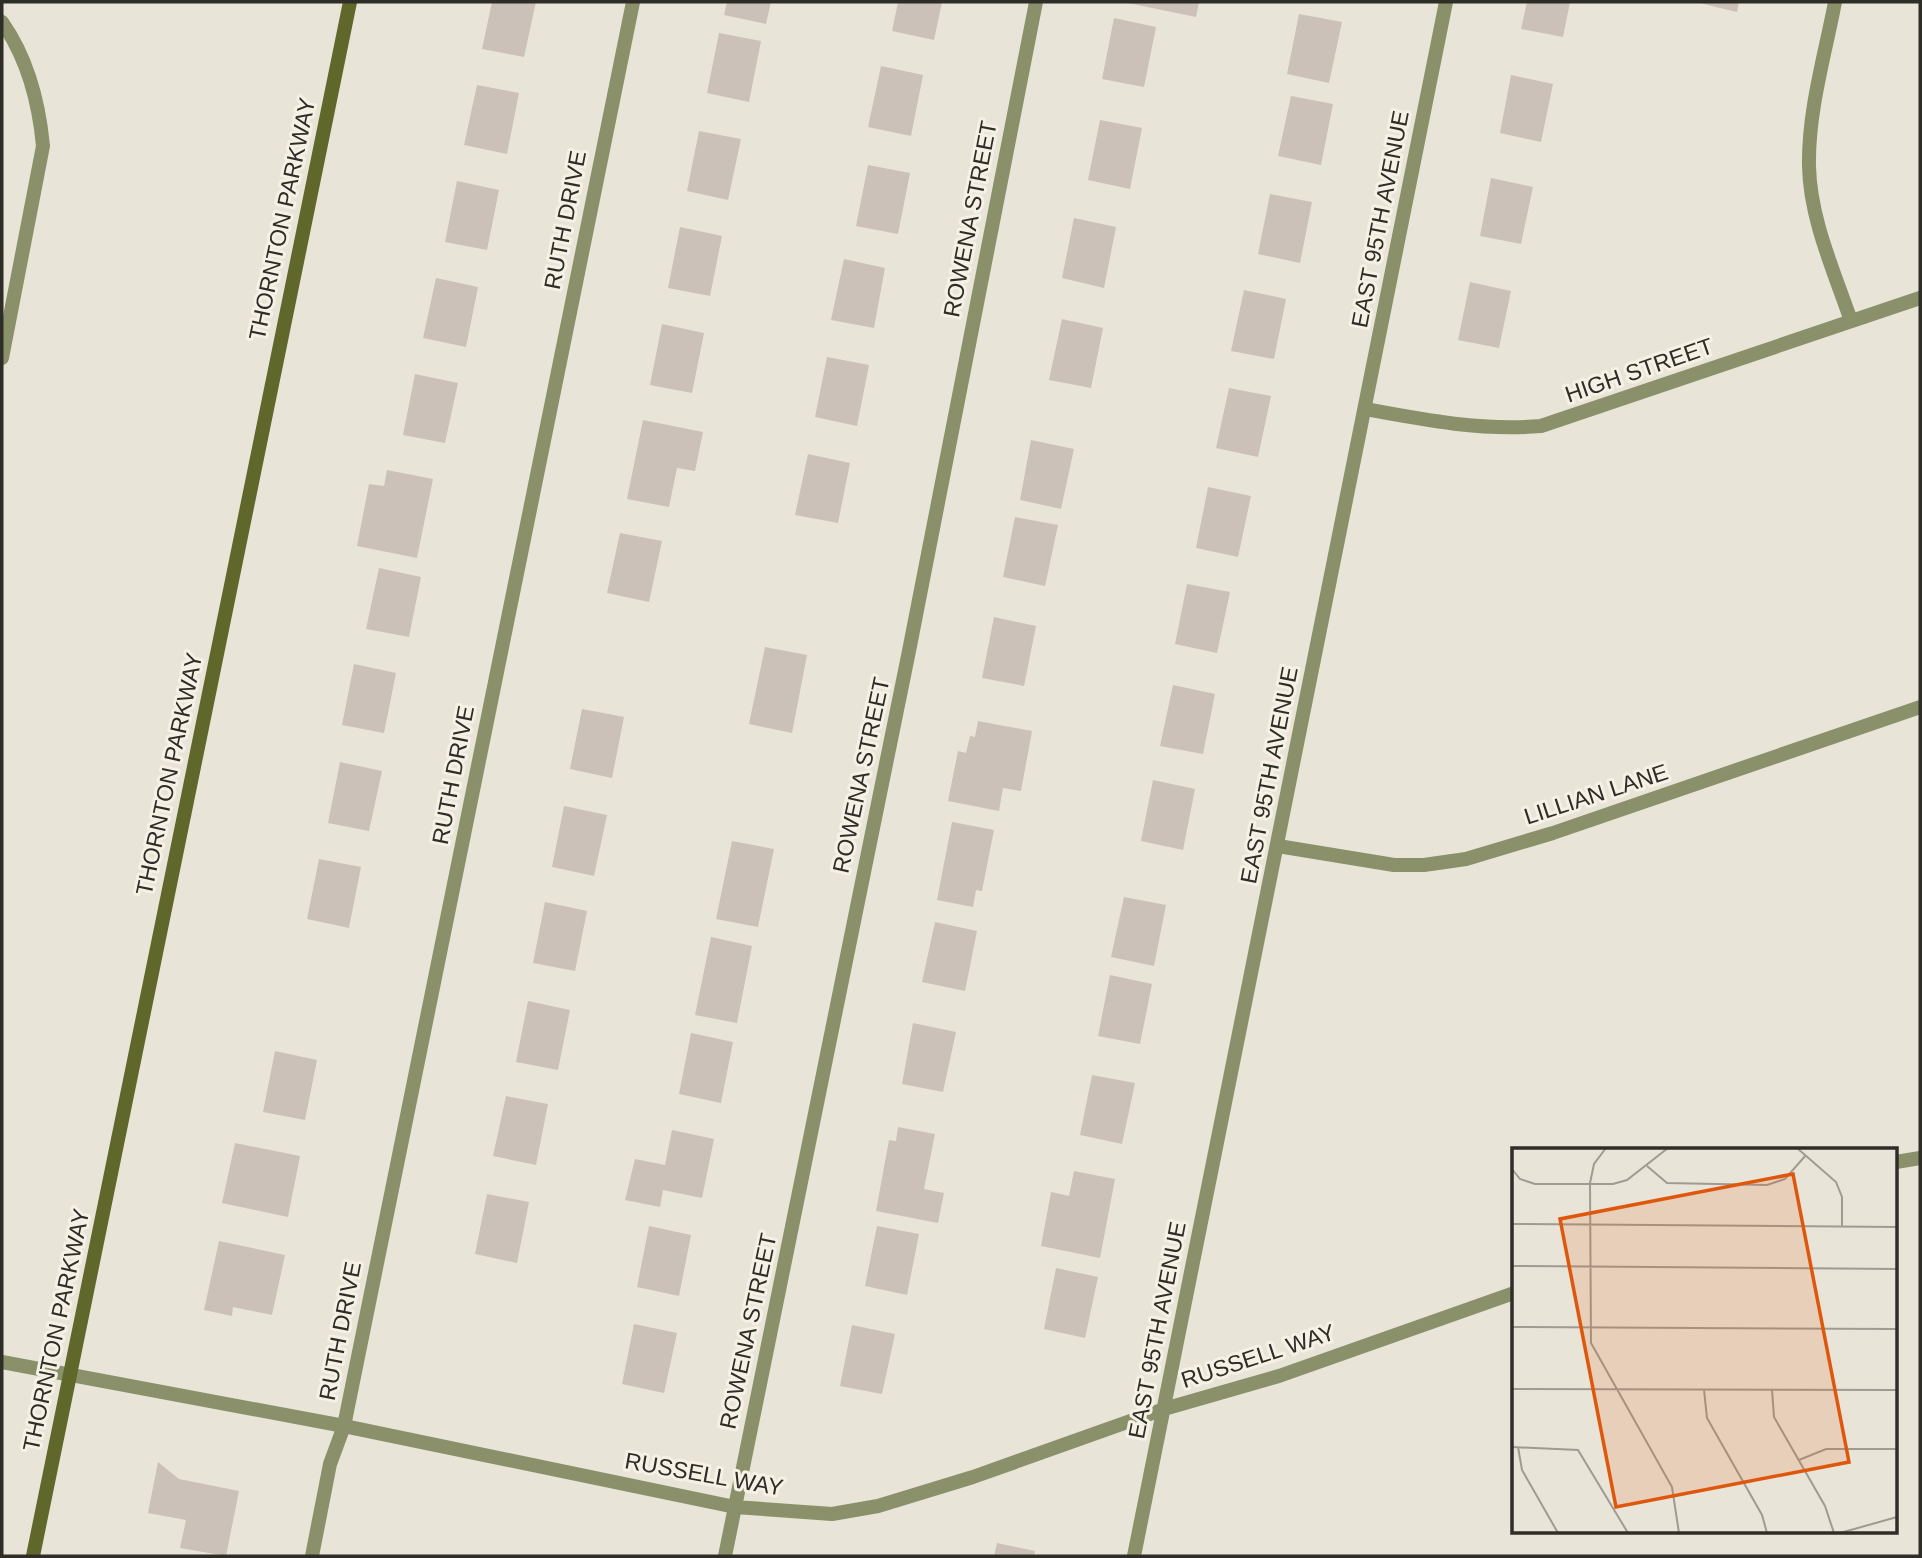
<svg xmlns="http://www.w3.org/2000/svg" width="1922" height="1558" font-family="Helvetica,sans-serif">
  <rect width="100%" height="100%" fill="#e9e4d8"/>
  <!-- building -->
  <path fill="#ccc1b9" d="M492,2H536L524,57L482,49Z
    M727,2H771L766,24L724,15Z
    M898,2H942L934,40L892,31Z
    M1123,2H1199L1196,17Z
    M1527,2H1570L1563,37L1521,29Z
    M1695,2H1739L1737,12Z
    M1299,14L1342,22L1329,83L1287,74Z
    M1114,18L1156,27L1144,87L1102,79Z
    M719,33L761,41L749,102L707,93Z
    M881,66L923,75L911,136L868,127Z
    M1511,75L1553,84L1541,142L1500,133Z
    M477,85L519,93L507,154L464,145Z
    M1291,96L1333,104L1321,165L1278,156Z
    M1100,120L1142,128L1130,189L1088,180Z
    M699,131L741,139L728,200L687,191Z
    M868,165L910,173L898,234L856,226Z
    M1491,178L1533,187L1521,244L1480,236Z
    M457,181L499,190L487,250L445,242Z
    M1270,194L1312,202L1300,263L1258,254Z
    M1074,218L1116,227L1104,288L1062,278Z
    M680,227L722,236L710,296L668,288Z
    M844,259L885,268L874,328L831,320Z
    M436,278L478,287L466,347L423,338Z
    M1470,282L1511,291L1499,348L1458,340Z
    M1244,290L1286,299L1274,359L1231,351Z
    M1062,319L1103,328L1091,388L1049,380Z
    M662,324L704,333L692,393L650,385Z
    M827,357L869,365L857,426L815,417Z
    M415,374L458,383L445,443L403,435Z
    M1229,388L1271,396L1258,457L1216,448Z
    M643,420L703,432L695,471L677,468L669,507L627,499Z
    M1031,440L1074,449L1061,509L1020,500Z
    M808,454L850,463L838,523L795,515Z
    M387,470L433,479L417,558L357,546L369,484L384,486Z
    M1208,487L1251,496L1238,557L1196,548Z
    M1015,517L1058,525L1045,586L1003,577Z
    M620,533L662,541L649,602L607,593Z
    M379,568L421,577L409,637L366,629Z
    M1187,584L1230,592L1217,653L1175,644Z
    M994,617L1036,626L1024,686L982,678Z
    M765,647L807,655L792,733L749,724Z
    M354,664L396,673L384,733L342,725Z
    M1173,685L1215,694L1203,754L1160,746Z
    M582,709L624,717L612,778L570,769Z
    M978,721L1032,731L1021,791L1003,788L999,811L948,801L958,751L966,753L970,736L975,737Z
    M340,762L382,771L369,831L328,823Z
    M1153,780L1195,789L1183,850L1141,841Z
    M564,806L607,815L594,876L552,867Z
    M952,822L994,830L982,891L976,890L973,907L937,900Z
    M732,841L774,849L758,927L716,919Z
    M319,859L361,867L349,928L307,919Z
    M1124,897L1166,905L1154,966L1111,957Z
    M545,902L587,911L575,971L533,963Z
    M935,922L977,931L965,991L922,982Z
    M711,937L752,946L737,1023L695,1015Z
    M1110,975L1152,984L1140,1044L1098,1036Z
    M528,1001L570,1010L558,1070L516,1062Z
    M913,1023L956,1032L943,1092L902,1084Z
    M691,1033L733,1042L721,1103L679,1094Z
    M275,1051L317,1060L305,1120L263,1112Z
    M1092,1075L1135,1083L1122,1144L1080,1135Z
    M506,1096L548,1104L536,1165L493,1156Z
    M898,1127L935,1134L924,1189L944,1193L938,1223L876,1211L889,1140L896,1141Z
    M672,1130L714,1139L702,1198L663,1190L660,1207L625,1200L635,1159L665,1165Z
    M235,1143L300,1156L288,1217L222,1203Z
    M1074,1171L1115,1179L1100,1258L1041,1246L1051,1192L1069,1196Z
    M487,1194L529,1202L517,1263L475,1254Z
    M649,1226L691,1235L679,1296L637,1287Z
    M877,1226L919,1234L907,1295L865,1286Z
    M219,1241L285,1255L272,1315L233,1307L232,1316L204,1310Z
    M1056,1268L1098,1277L1085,1338L1044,1329Z
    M634,1324L677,1333L664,1393L622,1384Z
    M852,1325L895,1334L882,1394L840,1386Z
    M158,1462L179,1479L239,1491L226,1556L180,1548L186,1520L148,1513Z
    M997,1543L1035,1551L1034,1556H994Z"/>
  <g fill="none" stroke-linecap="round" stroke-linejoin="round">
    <!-- street -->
    <path stroke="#8a9069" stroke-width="14" d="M1835,2C1825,55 1808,111 1809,166C1810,219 1834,271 1851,321
      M2,22C28,59 39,103 43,146L2,358
      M1365,409C1424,420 1481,431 1541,426L1920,298
      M1278,846L1394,865H1424L1466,859L1553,833L1920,707
      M1896,1162L1920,1158
      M2,1362L344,1426L735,1507L832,1514L878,1506L973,1477L1164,1409L1279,1376L1514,1293
      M312,1556L330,1464L344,1426L633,2
      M725,1556L909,651L1036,2
      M1134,1556L1446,2"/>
    <!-- secondary -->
    <path stroke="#60672a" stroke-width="14" d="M33,1556L350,2"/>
  </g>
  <g text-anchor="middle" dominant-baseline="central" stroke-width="6" stroke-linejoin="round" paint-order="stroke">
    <!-- street labels -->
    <g font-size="23" fill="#2f2d28" stroke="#f6f1e5">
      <text transform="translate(282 219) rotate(-78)">THORNTON PARKWAY</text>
      <text transform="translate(970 219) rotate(-79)">ROWENA STREET</text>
      <text transform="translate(1380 219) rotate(-79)">EAST 95TH AVENUE</text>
      <text transform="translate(565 220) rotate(-79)">RUTH DRIVE</text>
      <text transform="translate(1639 370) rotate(-19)">HIGH STREET</text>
      <text transform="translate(169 774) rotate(-78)">THORNTON PARKWAY</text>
      <text transform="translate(453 775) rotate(-79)">RUTH DRIVE</text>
      <text transform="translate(861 775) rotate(-78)">ROWENA STREET</text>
      <text transform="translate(1269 775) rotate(-79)">EAST 95TH AVENUE</text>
      <text transform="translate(1596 794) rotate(-18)">LILLIAN LANE</text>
      <text transform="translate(56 1330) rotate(-78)">THORNTON PARKWAY</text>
      <text transform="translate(1157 1330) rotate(-79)">EAST 95TH AVENUE</text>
      <text transform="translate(340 1331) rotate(-79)">RUTH DRIVE</text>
      <text transform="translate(748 1331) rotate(-78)">ROWENA STREET</text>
      <text transform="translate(1258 1356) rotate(-18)">RUSSELL WAY</text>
      <text transform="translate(704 1474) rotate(10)">RUSSELL WAY</text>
    </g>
  </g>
  <!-- overview -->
  <g transform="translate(1512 1148)">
    <rect width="385" height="385" fill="#e9e4d8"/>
    <path fill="none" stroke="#9f9b92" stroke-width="2" d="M94,0L82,16L78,35L79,195L160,339L167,385M285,0L324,34L330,49V79M135,18L155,35L255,37L273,31L294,7M0,21L8,31L23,36H101L115,32L156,0M0,76L385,79M0,118L385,121M0,179L385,181M0,241L385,242M192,242L195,270L250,367L255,385M260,242L262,269L313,358L322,385M0,299L66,302L116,385M6,299L10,322L46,385M287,312L314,301H385M328,385L385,369"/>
    <path fill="#df570d" fill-opacity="0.15" stroke="#df570d" stroke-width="3.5" d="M281,26L337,314L104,359L48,71Z"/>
    <rect width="385" height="385" fill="none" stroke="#2f2d28" stroke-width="3.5"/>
  </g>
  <!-- border -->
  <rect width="1922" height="1558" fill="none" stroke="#2f2d28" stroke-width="7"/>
</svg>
